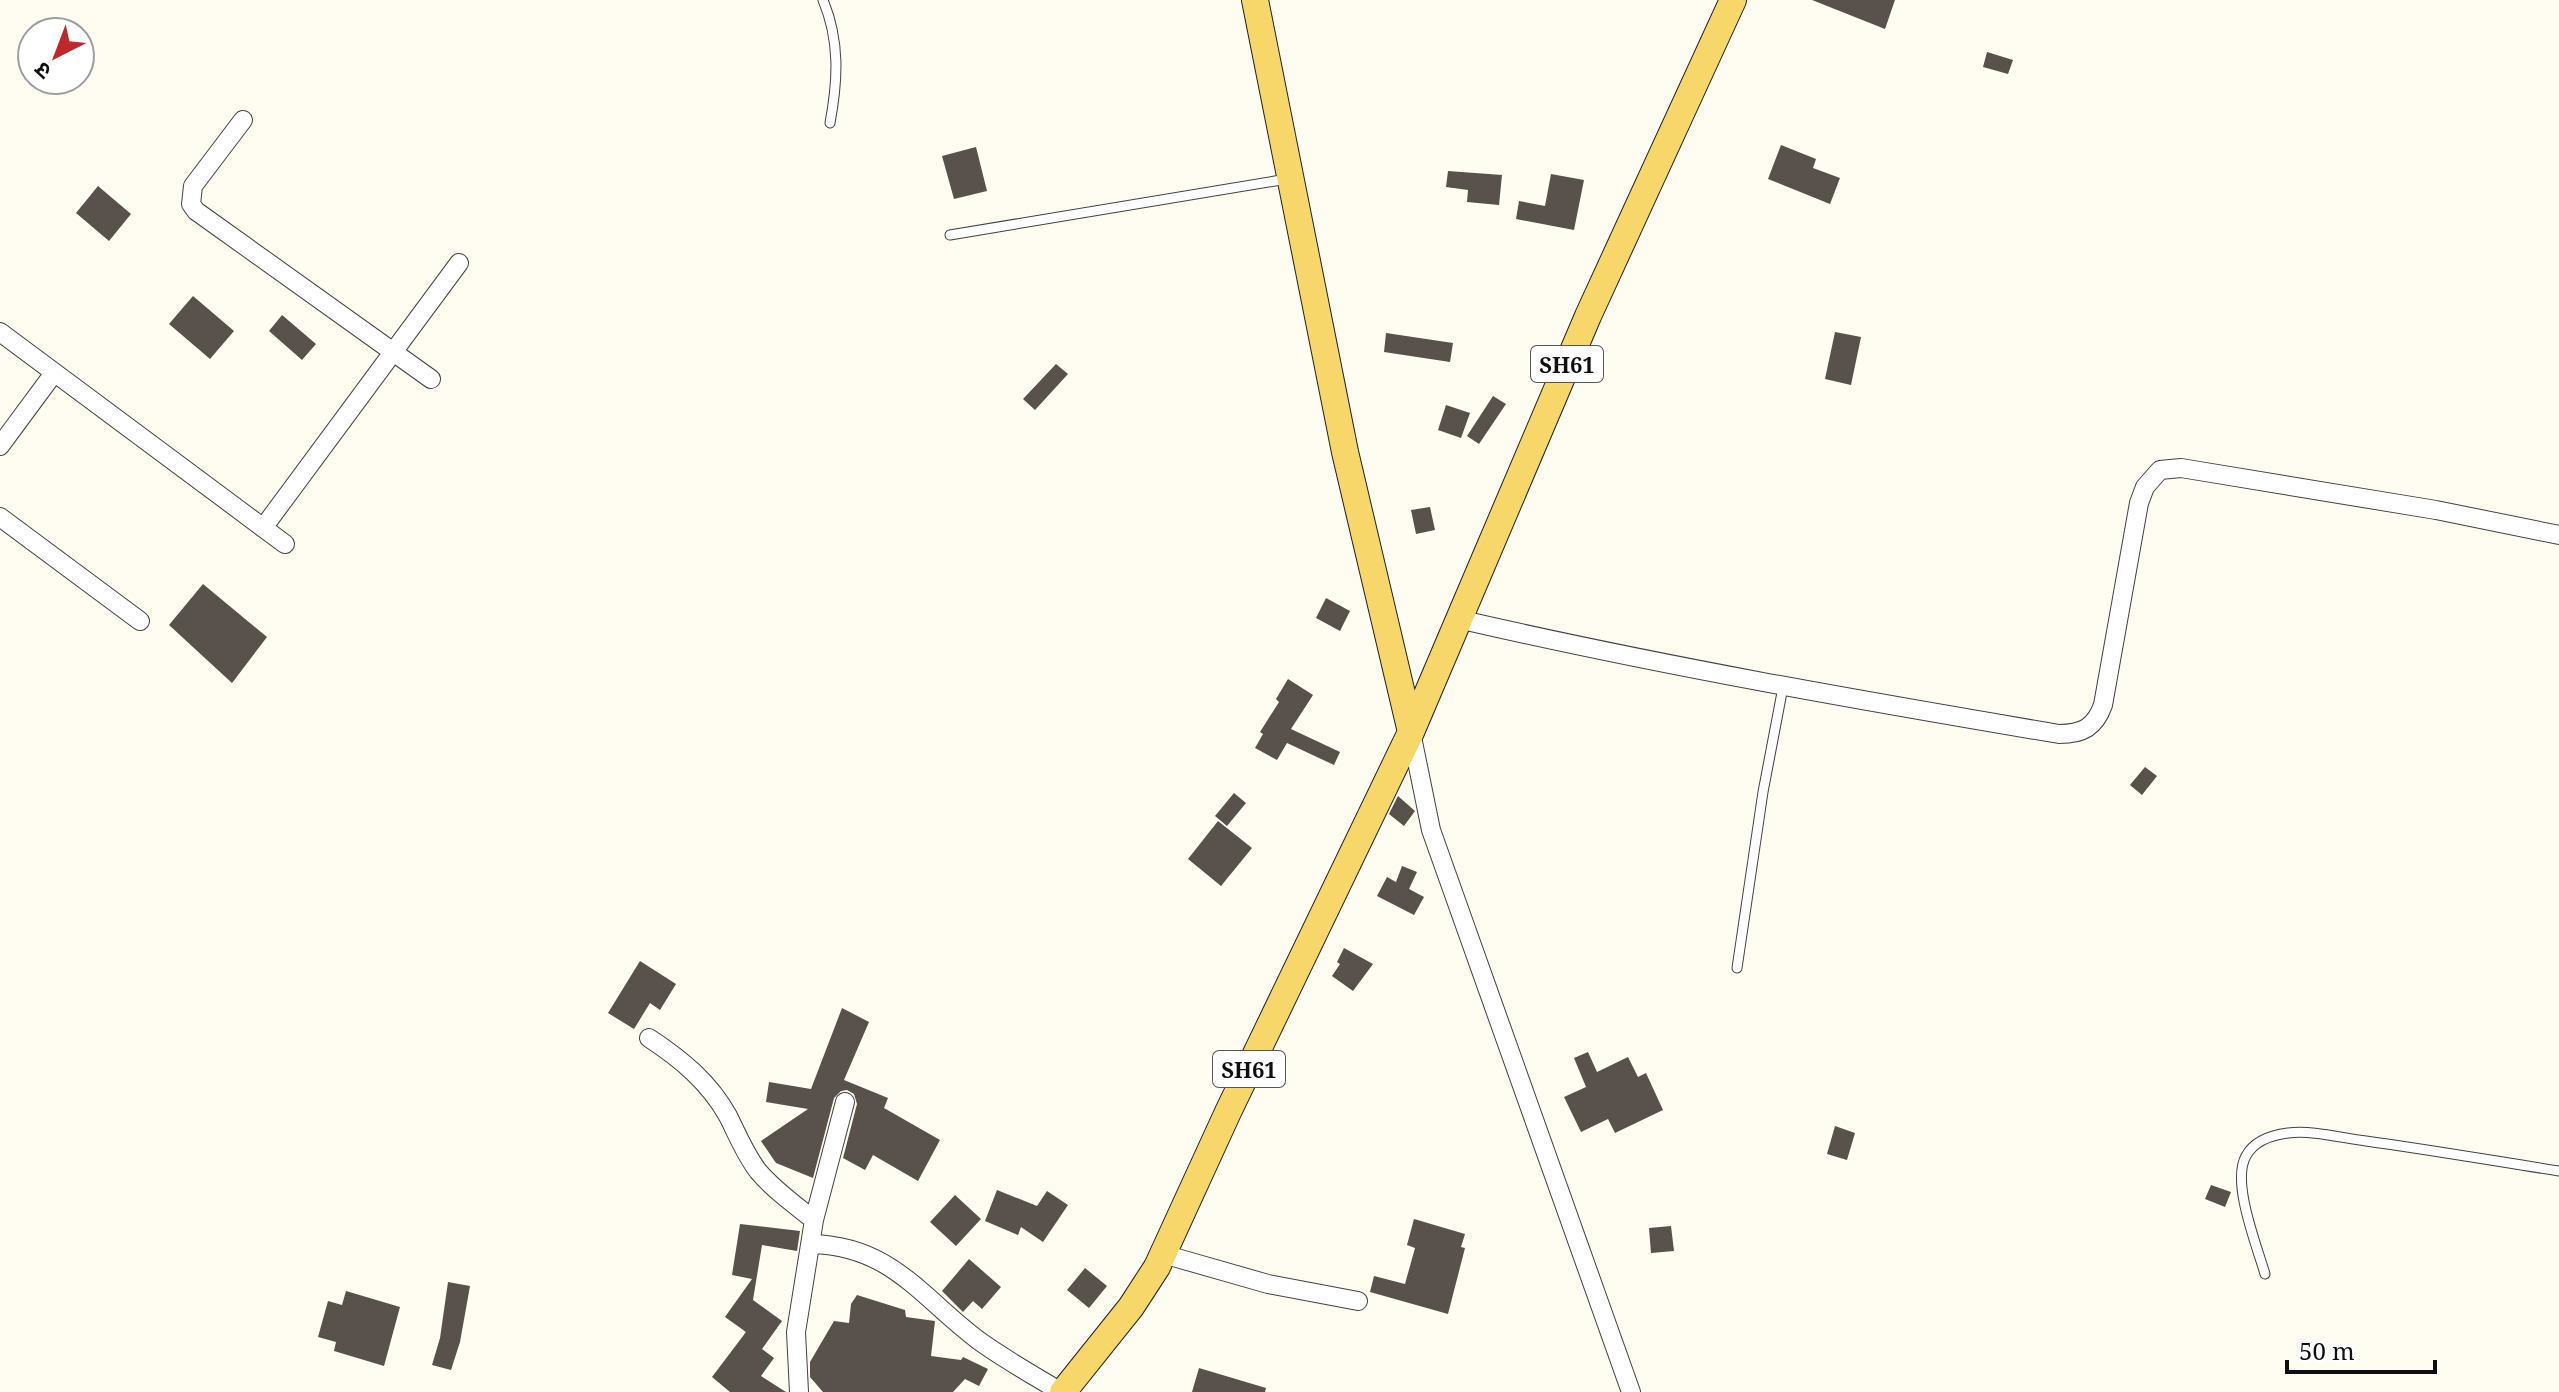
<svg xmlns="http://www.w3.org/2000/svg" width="2559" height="1392" font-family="'Noto Serif','Noto Sans Devanagari',serif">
  <rect width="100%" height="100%" fill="#fffcf2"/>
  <!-- building -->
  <path fill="#58514c" d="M1812,0H1895L1885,29Z
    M1987,52L2013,60L2008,74L1983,67Z
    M1781,145L1816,159L1813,168L1840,178L1830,204L1768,179Z
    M976,147L987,191L954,199L942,156Z
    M1448,171L1502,175L1499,205L1467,202L1468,190L1446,187Z
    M1551,174L1584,180L1574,230L1516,219L1519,201L1545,206Z
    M98,186L131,214L109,241L76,213Z
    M193,296L234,331L210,359L169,324Z
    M282,315L316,344L302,360L269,331Z
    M1835,332L1861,337L1851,385L1825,379Z
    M1386,333L1453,343L1450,362L1384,352Z
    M1056,364L1068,374L1035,410L1023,399Z
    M1493,396L1506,404L1479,444L1467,436Z
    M1446,405L1470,413L1461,438L1438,430Z
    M1430,507L1435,530L1416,534L1411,510Z
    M203,584L267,637L232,683L169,625Z
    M1326,598L1350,611L1340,631L1316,618Z
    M1288,679L1313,695L1291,729L1340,752L1334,765L1287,743L1277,760L1255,748L1263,734L1260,732L1279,702L1276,699Z
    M2145,767L2157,776L2142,795L2130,785Z
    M1234,793L1246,803L1227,826L1215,816Z
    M1398,796L1415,811L1404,826L1389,814Z
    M1218,821L1252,848L1221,886L1188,859Z
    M1402,866L1417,872L1409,889L1424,897L1414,915L1377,896L1387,877L1396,882Z
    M1344,948L1373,964L1353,991L1332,976L1340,964L1337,962Z
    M640,961L676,984L660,1010L650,1003L634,1029L608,1013Z
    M842,1008L869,1022L844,1080L888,1098L884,1108L940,1140L918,1181L873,1155L865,1170L843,1158L857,1104L854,1094L847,1090L841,1091L834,1098L813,1178L776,1163L761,1141L808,1109L766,1102L769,1082L811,1089Z
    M1588,1052L1597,1072L1628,1057L1638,1077L1646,1073L1663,1110L1615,1133L1608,1119L1581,1132L1564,1097L1586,1087L1574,1058Z
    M1835,1126L1855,1133L1847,1160L1827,1154Z
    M2211,1185L2231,1192L2225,1207L2205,1199Z
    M997,1190L1037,1206L1047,1191L1068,1205L1043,1242L1021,1227L1018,1235L985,1221Z
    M955,1195L981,1219L956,1246L930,1222Z
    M1414,1219L1465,1234L1461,1247L1465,1248L1448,1314L1370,1292L1374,1276L1405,1284L1415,1248L1407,1245Z
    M740,1224L800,1231L797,1251L762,1245L753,1300L782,1321L762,1349L774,1358L761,1376L786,1392H730L712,1377L746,1332L725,1317L752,1279L732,1275Z
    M1671,1226L1674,1251L1651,1253L1649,1228Z
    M969,1259L1001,1287L982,1309L973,1301L963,1312L942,1291Z
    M1085,1268L1107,1286L1089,1308L1067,1290Z
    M448,1282L470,1286L460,1342L451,1370L432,1365L440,1338Z
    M346,1291L400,1307L384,1366L334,1351L336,1342L318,1337L328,1301L342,1305Z
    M857,1295L905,1310L906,1317L935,1321L931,1356L961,1360L963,1357L988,1369L979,1386L965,1379L953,1392H823L810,1377V1362L834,1321L849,1323L851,1304Z
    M1199,1368L1266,1388L1265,1392H1192Z"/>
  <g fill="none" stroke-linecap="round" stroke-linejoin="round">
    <defs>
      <path id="lane" d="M823,0C840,41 838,80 830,123
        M950,235L1287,179
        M1737,968L1763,792L1783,687
        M2265,1274C2257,1246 2231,1182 2246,1156C2254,1141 2272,1135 2288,1133C2313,1130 2341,1138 2366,1141C2431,1150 2495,1161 2559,1171"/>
      <path id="street" d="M243,120L193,186L191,204L196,211L431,379
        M0,332L285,544
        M0,446L54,373
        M0,517L140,621
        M263,528L459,263
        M1458,619C1657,665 1858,700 2059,734C2083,734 2095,727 2103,705L2139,503L2145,487L2160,470L2181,468L2436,510L2559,535
        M1411,732L1431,830L1631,1392
        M649,1038C681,1059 709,1082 728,1116C737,1134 745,1154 758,1171C774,1190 795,1205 814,1220
        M812,1244C891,1246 921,1297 978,1340C1004,1359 1033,1375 1061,1392
        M1163,1254L1268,1284L1358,1301
        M799,1392L796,1332L814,1220L845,1102"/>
      <path id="primary" d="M1255,0L1345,452L1411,732
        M1063,1392L1131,1307L1157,1267L1228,1112L1411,732L1588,316L1733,0"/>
    </defs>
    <!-- lane casing -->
    <use href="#lane" stroke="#424242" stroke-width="11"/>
    <!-- street casing -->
    <use href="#street" stroke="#424242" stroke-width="20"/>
    <!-- primary casing -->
    <use href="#primary" stroke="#202020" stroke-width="28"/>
    <!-- lane -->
    <use href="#lane" stroke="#fff" stroke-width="9"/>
    <!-- street -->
    <use href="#street" stroke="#fff" stroke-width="18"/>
    <!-- primary -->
    <use href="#primary" stroke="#f7d76a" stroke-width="26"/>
  </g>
  <g text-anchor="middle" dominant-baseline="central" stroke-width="8" stroke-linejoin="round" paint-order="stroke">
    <!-- shield labels -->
    <g fill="#fff" stroke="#575757" stroke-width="2">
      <rect x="1531" y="346" width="72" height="36" rx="6"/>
      <rect x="1213" y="1051" width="72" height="36" rx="6"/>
    </g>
    <g font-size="22" font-weight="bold" fill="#0f0f0f">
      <text x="1567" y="364">SH61</text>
      <text x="1249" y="1069">SH61</text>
    </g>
  </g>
  <!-- north arrow -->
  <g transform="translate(56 56) rotate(222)"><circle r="38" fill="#ffffff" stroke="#9f9f9f" stroke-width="2"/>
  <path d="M0-6L14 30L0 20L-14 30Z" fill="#c0272d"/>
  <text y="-12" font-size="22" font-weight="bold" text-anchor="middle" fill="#0f0f0f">उ</text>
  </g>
  <!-- scale -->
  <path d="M2287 1360v12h148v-12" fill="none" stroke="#0f0f0f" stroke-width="4"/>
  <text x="2299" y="1360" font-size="24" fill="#0f0f0f" stroke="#ffffff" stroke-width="6" paint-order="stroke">50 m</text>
</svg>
